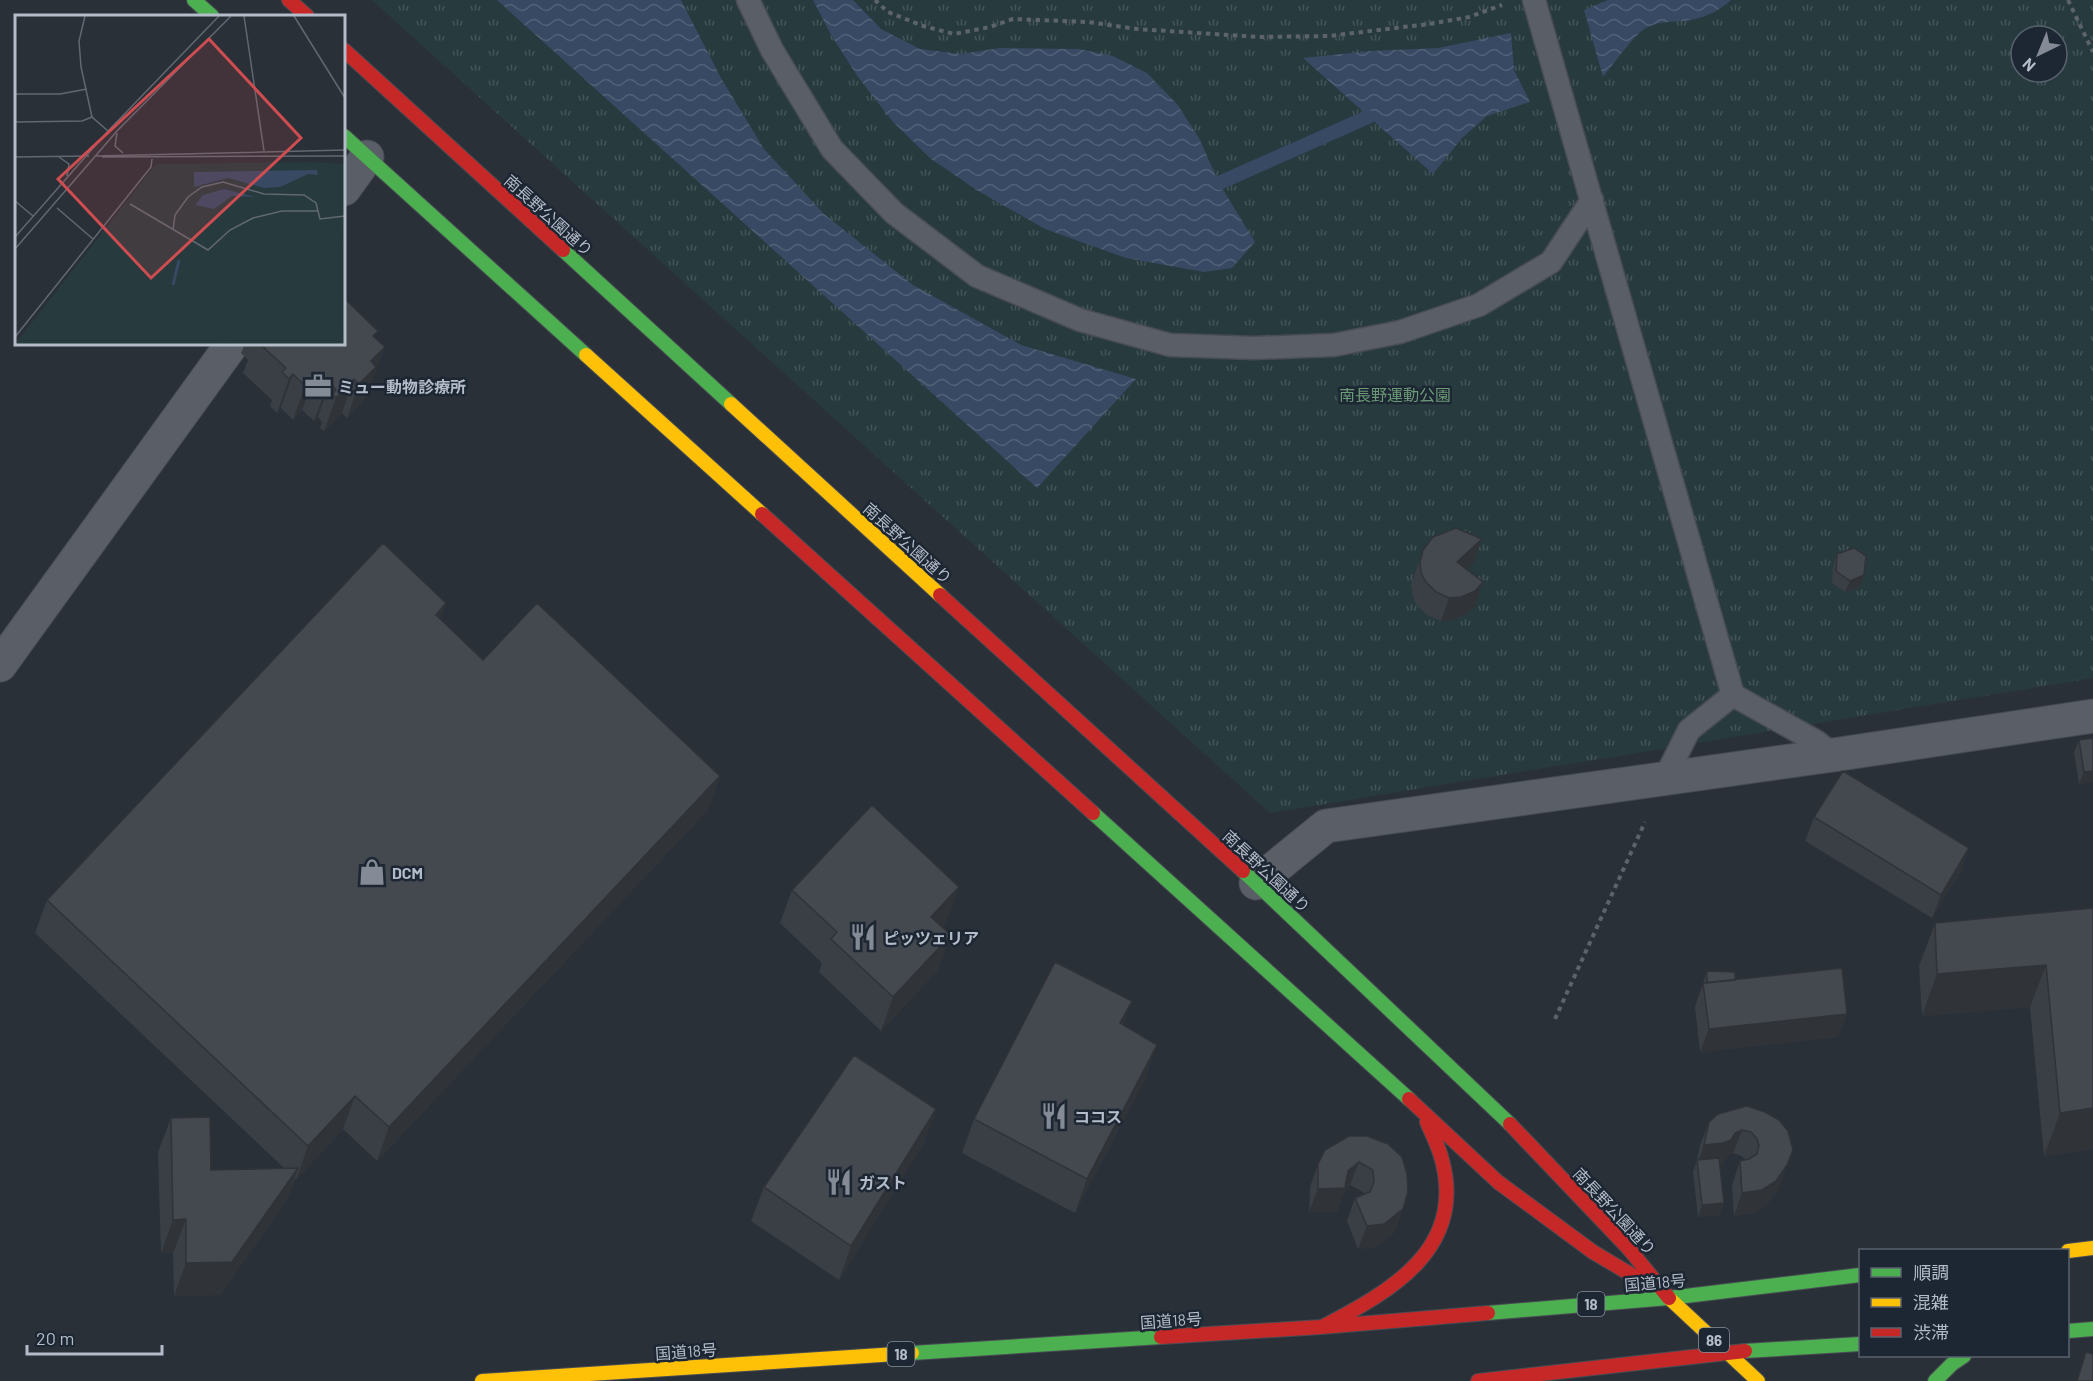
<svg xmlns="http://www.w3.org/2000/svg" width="2093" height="1381" font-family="Barlow,'Noto Sans JP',sans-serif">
  <defs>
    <pattern id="grass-tufts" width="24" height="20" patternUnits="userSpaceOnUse" patternTransform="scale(1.5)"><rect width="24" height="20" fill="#273a3e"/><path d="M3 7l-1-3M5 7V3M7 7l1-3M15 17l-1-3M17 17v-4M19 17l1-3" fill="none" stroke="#445559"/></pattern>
    <pattern id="water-waves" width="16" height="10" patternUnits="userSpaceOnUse" patternTransform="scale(1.5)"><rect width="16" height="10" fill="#384963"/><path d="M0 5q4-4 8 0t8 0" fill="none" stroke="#526178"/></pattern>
  </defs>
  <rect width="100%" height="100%" fill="#2a3038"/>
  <!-- grass -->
  <path fill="url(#grass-tufts)" fill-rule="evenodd" d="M372,0H2093V678L1270,813ZM2021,36H2057V72H2021Z"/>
  <!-- water -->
  <path fill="url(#water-waves)" d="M497,0H681L721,78L764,149L824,214L913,285L1021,345L1136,379L1037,488Z
    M813,0H853L881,29L920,49L961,54L1000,48L1079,49L1113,56L1147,73L1177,104L1199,138L1219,183L1255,242L1232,268L1204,272L1126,258L1045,229L980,192L931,159L893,122L858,77L831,35Z
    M1608,0H1731C1718,12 1702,19 1684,21C1670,22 1656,21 1643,30C1633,37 1612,66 1603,77L1584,10Z
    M1511,33L1514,70L1530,102L1487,116L1462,138L1433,174L1303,58L1371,51L1438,48Z"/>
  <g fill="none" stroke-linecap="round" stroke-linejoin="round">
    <!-- stream -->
    <path stroke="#384963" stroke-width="14" d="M1219,183L1368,117"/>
    <defs>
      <path id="lane" d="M748,0L772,50L832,149L894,213L977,276L1080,320L1170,345L1254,348L1334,345L1400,332L1479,305L1551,262L1592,200
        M1534,0L1733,695
        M1665,778L1689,730L1733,695L1817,742L1833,755"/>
      <path id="street" d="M344,189L367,157
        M0,665L232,344
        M1256,883L1326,826L1833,755L2093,716"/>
      <path id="fast" d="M194,0L212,16
        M344,136L586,355
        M563,250L731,404
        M1093,813L1409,1099
        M1243,871L1510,1124
        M1488,1313L1669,1298L1860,1275
        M2068,1331L2093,1329
        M1745,1351L1860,1344
        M912,1353L1161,1337
        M1935,1381L1952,1364L1964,1356"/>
      <path id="slow" d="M586,355L762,514
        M731,404L940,595
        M2068,1251L2093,1248
        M1669,1298L1758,1381
        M482,1381L912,1353"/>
      <path id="jam" d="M289,0L307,16
        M344,50L563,250
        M762,514L1093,813
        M940,595L1243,871
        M1409,1099L1498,1182L1593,1252L1647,1284
        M1510,1124L1629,1249L1669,1298
        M1324,1326C1391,1291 1466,1249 1442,1160C1439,1147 1432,1134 1427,1122
        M1161,1337L1321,1327L1488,1313
        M1478,1381L1745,1351"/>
    </defs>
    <!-- lane casing -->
    <use href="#lane" stroke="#484c53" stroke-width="25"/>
    <!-- street casing -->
    <use href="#street" stroke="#484c53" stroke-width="35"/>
    <!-- fast casing -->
    <use href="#fast" stroke="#484c53" stroke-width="16"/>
    <!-- slow casing -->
    <use href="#slow" stroke="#484c53" stroke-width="16"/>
    <!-- jam casing -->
    <use href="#jam" stroke="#484c53" stroke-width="16"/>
    <!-- path -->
    <path stroke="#5d636a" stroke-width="4" stroke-dasharray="4.5 4.5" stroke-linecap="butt" d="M875,0L888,12L923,26L954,34L990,27L1013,19L1088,22L1137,29L1259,37L1329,36L1429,24L1469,17L1502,5
      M2068,0L2093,52
      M1555,1019L1645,822"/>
    <!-- lane -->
    <use href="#lane" stroke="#5a5e66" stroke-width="22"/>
    <!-- street -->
    <use href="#street" stroke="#5a5e66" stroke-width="33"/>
    <!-- fast -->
    <use href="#fast" stroke="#4caf50" stroke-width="14"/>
    <!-- slow -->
    <use href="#slow" stroke="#ffc107" stroke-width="14"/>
    <!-- jam -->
    <use href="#jam" stroke="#c62828" stroke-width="14"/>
  </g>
  <!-- wall -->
  <path fill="#3a3f45" d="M375,338L385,347L372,380L370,383L363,401L347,418L342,413L324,431L320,428L322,422L318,417L314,421L302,410L293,420L281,408L277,413L270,406L272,400L243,373L248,360L241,353L245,344H344Z
    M1423,550L1474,563L1467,569L1483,582L1475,606L1467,614L1452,620L1441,621L1427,615L1417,606L1413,597L1411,585Z
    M1837,554L1864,575L1860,587L1845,592L1832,583L1833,565Z
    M446,603L440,619L483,660L720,776L708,810L377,1161L343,1129L296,1180L295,1178L286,1202L220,1295L174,1296L173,1253H161L158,1152L171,1118L211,1170L284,1168L35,933L47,900Z
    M2093,738V782L2079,784L2074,752L2079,740Z
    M1814,817L1969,848L1961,871L1932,918L1805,841Z
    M959,887L946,921L942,926L939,969L881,1031L819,972L822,963L780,923L792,890Z
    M2093,908V1149L2044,1156L2030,1007L1922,1016L1919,966L1935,923Z
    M1707,971L1847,1014L1838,1037L1700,1052L1695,1007Z
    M1132,1001L1123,1025L1145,1079L1075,1213L962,1153L974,1119Z
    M1747,1106L1779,1188L1767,1204L1754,1213L1734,1216L1732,1185L1740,1161L1746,1160L1742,1156L1733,1153L1727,1157L1723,1164L1720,1165L1724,1203L1719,1215L1698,1217L1693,1172L1697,1160L1700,1145L1709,1122Z
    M936,1109L924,1143L839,1280L751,1221L764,1187Z
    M1367,1136L1395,1232L1376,1247L1358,1249L1347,1221L1355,1198L1365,1193L1350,1185L1345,1190L1337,1212H1309L1310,1187L1318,1164Z"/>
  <!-- shaded-wall -->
  <path fill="#303338" d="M385,347L372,380L370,383L363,401L347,418L359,384L371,361Z
    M293,374L281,408L277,413L289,379Z
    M314,377L302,410L293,420L305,386Z
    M354,379L342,413L324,431L336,398Z
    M330,383L318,417L314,421L326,388Z
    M1482,539L1474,563L1449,586L1457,562Z
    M1864,575L1860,587L1845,592L1850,581Z
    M1483,582L1475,606L1467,614L1452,620L1441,621L1449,598Z
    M446,603L434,637L436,615Z
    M2093,771V782L2079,784L2084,772Z
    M720,776L708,810L377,1161L389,1127Z
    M1969,848L1961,871L1932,918L1941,895Z
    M959,887L946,921L919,950L931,917Z
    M951,935L939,969L881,1031L893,997Z
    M2046,965L2030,1007L1922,1016L1937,974Z
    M1132,1001L1120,1035V1023Z
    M1847,1014L1838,1037L1700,1052L1709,1029Z
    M1157,1045L1145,1079L1075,1213L1087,1179Z
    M355,1096L343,1129L296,1180L308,1146Z
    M2093,1108V1149L2044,1156L2060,1113Z
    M936,1109L924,1143L839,1280L851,1246Z
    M1742,1130L1733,1153L1727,1157L1723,1164L1715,1167L1698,1163L1704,1145Z
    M1793,1150L1779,1188L1767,1204L1754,1213L1734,1216L1742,1193Z
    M1359,1162L1350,1185L1345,1190L1337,1212H1309L1318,1189L1348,1171Z
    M298,1168L286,1202L220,1295L174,1296L186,1263Z
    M1724,1203L1719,1215L1698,1217L1702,1205Z
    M1403,1209L1395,1232L1376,1247L1358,1249L1367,1226Z
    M186,1219L173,1253H161L173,1220Z"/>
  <!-- building -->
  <path fill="#444950" stroke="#303338" stroke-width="1.5" d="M344,298L378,331L373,336L385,347L371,361L376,367L359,384L354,379L336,398L332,394L336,390L330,383L326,388L314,377L305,386L293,374L289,379L282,372L286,368L260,344H344Z
    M1456,528L1482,539L1457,562L1483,582L1475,591L1461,597L1449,598L1436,592L1426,582L1421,573L1420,562L1423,550L1433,537Z
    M383,543L446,603L436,615L483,660L537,603L720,776L389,1127L355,1096L308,1146L47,900Z
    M1854,548L1866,556L1864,575L1850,581L1836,571L1837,554Z
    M2093,738V771L2084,772L2079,740Z
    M1843,771L1969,848L1941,895L1814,817Z
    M872,805L959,887L931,917L951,935L893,997L831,939L837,932L792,890Z
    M2093,908V1108L2060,1113L2046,965L1937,974L1935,923Z
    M1055,962L1132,1001L1120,1023L1157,1045L1087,1179L974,1119Z
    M1842,968L1847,1014L1709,1029L1703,983Z
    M1707,971L1735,972V980L1707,983Z
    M854,1055L936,1109L851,1246L764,1187Z
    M1747,1106L1765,1112L1779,1120L1788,1131L1793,1150L1787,1165L1776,1181L1762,1190L1742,1193L1740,1161L1749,1159L1757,1154L1759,1145L1757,1139L1751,1132L1742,1130L1735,1133L1731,1140L1723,1143L1704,1145L1709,1122L1718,1114Z
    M210,1117L211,1170L298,1168L232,1262L186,1263V1219L173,1220L171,1118Z
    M1349,1136H1367L1388,1144L1402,1157L1407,1174L1408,1191L1403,1209L1384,1224L1367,1226L1355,1198L1370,1192L1374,1182L1373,1170L1359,1162L1348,1171L1345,1188L1318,1189V1164L1325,1150Z
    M1719,1158L1724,1203L1702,1205L1697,1160Z
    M2086,1352L2093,1354V1381H2077Z"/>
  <!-- icons -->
  <defs>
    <symbol id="office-bare" viewBox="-9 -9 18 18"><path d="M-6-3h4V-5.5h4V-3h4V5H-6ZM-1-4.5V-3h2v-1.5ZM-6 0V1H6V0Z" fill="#848b96" stroke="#1d2633" stroke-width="2.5" paint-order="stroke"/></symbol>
    <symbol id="shop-bare" viewBox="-9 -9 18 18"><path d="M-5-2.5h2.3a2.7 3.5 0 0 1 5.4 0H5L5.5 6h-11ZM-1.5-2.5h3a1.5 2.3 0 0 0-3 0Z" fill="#848b96" stroke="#1d2633" stroke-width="2.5" paint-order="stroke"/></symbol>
    <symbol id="restaurant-bare" viewBox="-9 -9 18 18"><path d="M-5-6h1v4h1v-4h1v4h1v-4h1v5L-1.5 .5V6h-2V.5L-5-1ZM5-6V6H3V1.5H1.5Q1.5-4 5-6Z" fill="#848b96" stroke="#1d2633" stroke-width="2.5" paint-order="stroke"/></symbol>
  </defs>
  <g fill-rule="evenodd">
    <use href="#office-bare" x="299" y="367" width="38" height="38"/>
    <use href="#shop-bare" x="353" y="853" width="38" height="38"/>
    <use href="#restaurant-bare" x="844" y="918" width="38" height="38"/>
    <use href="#restaurant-bare" x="1035" y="1097" width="38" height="38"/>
    <use href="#restaurant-bare" x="820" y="1163" width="38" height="38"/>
  </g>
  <g text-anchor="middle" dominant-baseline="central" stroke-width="5" stroke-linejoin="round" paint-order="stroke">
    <!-- shield labels -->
    <g fill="#1d2633" stroke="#878f9c" stroke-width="1.5">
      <rect x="1577.5" y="1292" width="27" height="24" rx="4.5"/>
      <rect x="1699" y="1328" width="30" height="24" rx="4.5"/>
      <rect x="887.5" y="1342" width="27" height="24" rx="4.5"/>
    </g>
    <g font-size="15" font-weight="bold" fill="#b4bcc9">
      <text x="1591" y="1304">18</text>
      <text x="1714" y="1340">86</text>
      <text x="901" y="1354">18</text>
    </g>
    <!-- street labels -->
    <g font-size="16" fill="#b4bcc9" stroke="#1d2633">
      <text transform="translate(549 215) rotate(42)">南長野公園通り</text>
      <text transform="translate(908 543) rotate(42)">南長野公園通り</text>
      <text transform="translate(1267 871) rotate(43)">南長野公園通り</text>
      <text transform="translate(1615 1211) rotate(47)">南長野公園通り</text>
      <text transform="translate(1655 1282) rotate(-5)">国道18号</text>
      <text transform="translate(1171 1320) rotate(-4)">国道18号</text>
      <text transform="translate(686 1351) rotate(-4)">国道18号</text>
    </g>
    <!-- poi labels -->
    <g font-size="16" font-weight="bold" fill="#b4bcc9" stroke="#1d2633" text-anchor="start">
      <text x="338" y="386">ミュー動物診療所</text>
      <text x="392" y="872">DCM</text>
      <text x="883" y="937">ピッツェリア</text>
      <text x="1074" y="1116">ココス</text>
      <text x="859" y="1182">ガスト</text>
    </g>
    <!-- park labels -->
    <g font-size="16" fill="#6b9a76" stroke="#1d2633">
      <text x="1395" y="394">南長野運動公園</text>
    </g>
  </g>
  <!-- overview -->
  <g transform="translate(15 15)">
    <rect width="330" height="330" fill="#2a3038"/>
    <path d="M292,147L330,149V329H0L141,149Z" fill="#273a3e"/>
    <path d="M284,207L309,214L310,219L319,218L320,214L329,222L323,226L324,234L330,236V311L326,321L321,329H211L196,311L191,290L198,249L210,233L237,215L260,208Z" fill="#273a3e"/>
    <path d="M302,155L303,160L293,159L265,172L249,173L213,163L179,172V157ZM209,174L241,182L217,181L199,194L180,190L188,180Z" fill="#384963"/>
    <path fill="none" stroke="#384963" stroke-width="3" d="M158,270L164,245"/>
    <path fill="none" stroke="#616872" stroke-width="1.5" d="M70,1L64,26L66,52L77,102L93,116M229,1L249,136M279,1L330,83M0,79H45L72,74M0,107L67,106L77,102M102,118L100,131L108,138M81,141L330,135M0,142L74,141M44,142L54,149L52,161M87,142L330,141M0,186L18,201M115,189L193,235L215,215L238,203L267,196H303M42,193L78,224M158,215L160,200L173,182L187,172L208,167L249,179L289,180L301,188L305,204L330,201M0,222L93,116L204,1M0,234L102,116L216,1M0,322L136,152L137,144"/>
    <path fill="#ce4d50" fill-opacity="0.15" stroke="#ce4d50" stroke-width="3" d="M194,24L286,123L136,263L43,164Z"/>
    <rect width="330" height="330" fill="none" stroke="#b4bcc9" stroke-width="3"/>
  </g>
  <!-- legend -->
  <rect x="1859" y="1249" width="210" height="108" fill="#1d2633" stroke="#59626f" stroke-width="1.5"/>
  <rect x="1871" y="1268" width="30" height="9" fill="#4caf50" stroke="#59626f" stroke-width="1.5"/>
  <text x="1913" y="1279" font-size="18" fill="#b4bcc9">順調</text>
  <rect x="1871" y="1298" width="30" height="9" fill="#ffc107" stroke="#59626f" stroke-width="1.5"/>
  <text x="1913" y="1309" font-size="18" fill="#b4bcc9">混雑</text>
  <rect x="1871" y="1328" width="30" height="9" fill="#c62828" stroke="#59626f" stroke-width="1.5"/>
  <text x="1913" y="1339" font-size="18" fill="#b4bcc9">渋滞</text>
  <!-- north arrow -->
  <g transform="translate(2039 54) rotate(223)"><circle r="28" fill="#1d2633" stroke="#59626f" stroke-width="1.5"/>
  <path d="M0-4.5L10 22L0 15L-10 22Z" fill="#848b96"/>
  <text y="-9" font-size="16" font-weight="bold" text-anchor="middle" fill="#b4bcc9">N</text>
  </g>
  <!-- scale -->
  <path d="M27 1345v9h135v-9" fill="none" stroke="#b4bcc9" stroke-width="3"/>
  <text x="36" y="1345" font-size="18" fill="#b4bcc9" stroke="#1d2633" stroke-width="4.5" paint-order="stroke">20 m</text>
</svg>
